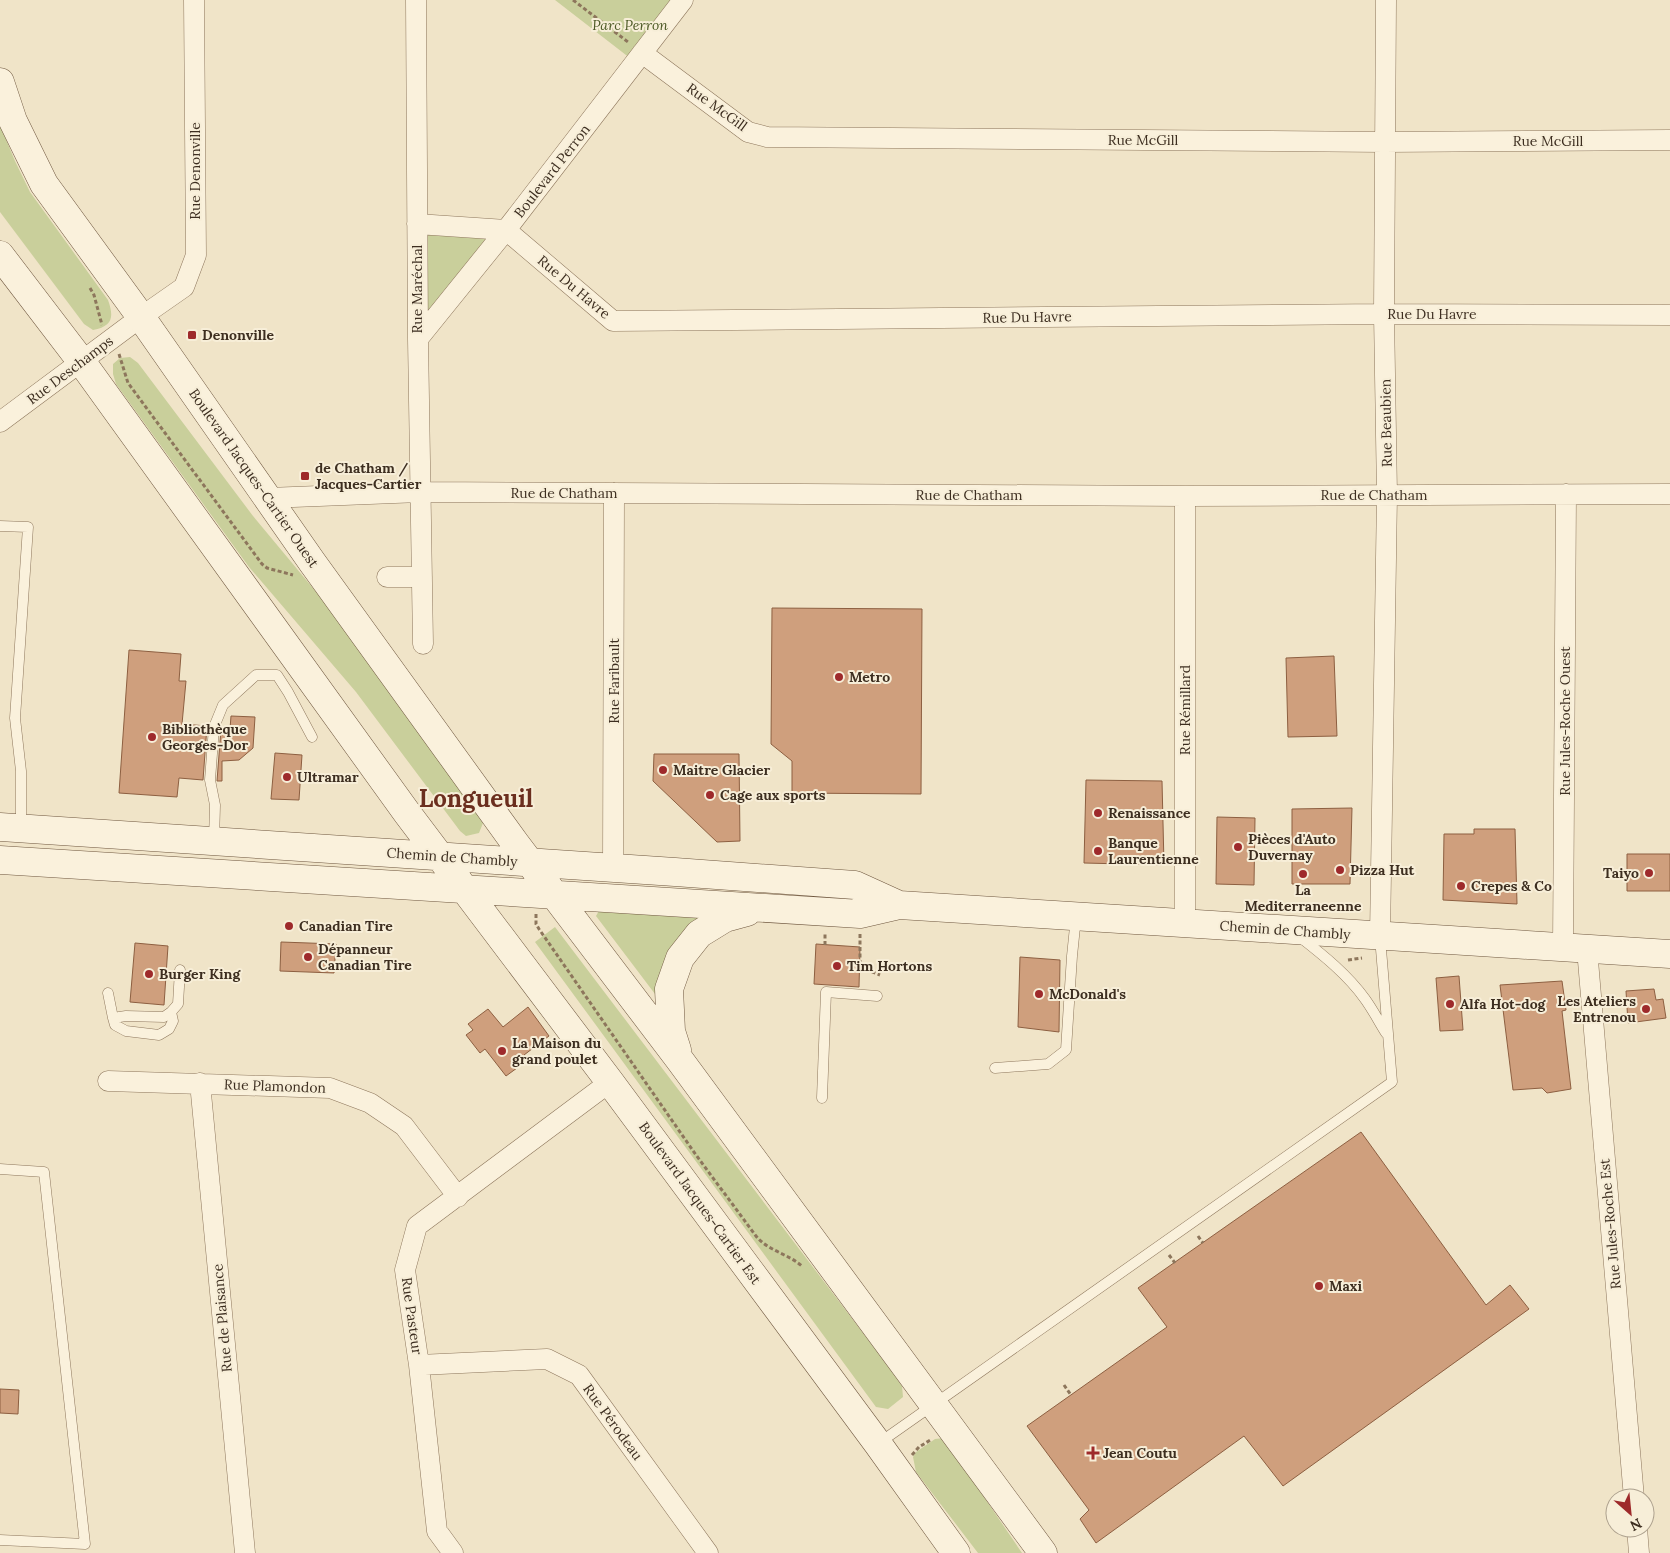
<svg xmlns="http://www.w3.org/2000/svg" width="1670" height="1553" font-family="Lora,serif">
  <rect width="100%" height="100%" fill="#f0e4c8"/>
  <!-- green -->
  <path fill="#c9cf9b" d="M555,0H683L635,62Z
    M0,125L15,161L30,192L108,300C114,317 113,326 93,330L84,324L0,212Z
    M417,224L506,230L418,339Z
    M130,357L138,363L253,516L327,605L479,813L483,823L479,833L466,836L460,831L356,692L249,567L116,384L113,374V364L120,358Z
    M600,909L713,914L661,995L655,994L596,916Z
    M555,927L888,1366L902,1386L903,1397L888,1409L876,1407L535,942Z
    M944,1438L1022,1553H978L916,1472L913,1457L916,1452L935,1439Z"/>
  <!-- building -->
  <path fill="#cf9f7d" stroke="#8d5f41" d="M772,608L922,609L921,794L792,793V761L771,744Z
    M129,650L181,654L179,681H186L182,724L207,726L203,780L179,778L177,797L119,793Z
    M1334,656L1337,736L1288,737L1286,658Z
    M231,716L255,717L253,748L239,760L222,761V781H217L221,729H230Z
    M275,753L302,755L299,800L271,799Z
    M654,754H739L740,841L717,842L653,781Z
    M1086,780L1162,781L1164,865L1084,863Z
    M1352,808L1350,884H1292V809Z
    M1217,817L1255,818L1254,885L1216,884Z
    M1474,829H1515L1517,904L1443,900L1444,834H1474Z
    M1627,854H1670V891H1627Z
    M281,942L336,944L334,973L280,971Z
    M135,943L168,946L164,1005L130,1002Z
    M816,944L860,947L859,987L814,984Z
    M1020,957L1060,960L1059,1032L1018,1027Z
    M1459,976L1463,1030L1440,1031L1436,978Z
    M1562,981L1566,1010L1562,1011L1571,1089L1547,1093L1542,1088L1513,1090L1500,985Z
    M1654,989L1656,1000L1663,999L1666,1018L1628,1023L1626,991Z
    M528,1007L549,1036L524,1055L528,1060L506,1076L485,1049L480,1053L466,1035L473,1030L468,1024L488,1009L503,1027Z
    M1361,1132L1486,1305L1510,1285L1529,1309L1283,1486L1244,1436L1096,1543L1080,1519L1089,1510L1027,1426L1167,1327L1138,1288Z
    M0,1389L19,1390L18,1414L0,1413Z"/>
  <g fill="none" stroke-linecap="round" stroke-linejoin="round">
    <defs>
      <path id="service" d="M0,526L28,527L15,718L21,771V827
        M214,841L215,805L210,780L214,727L223,705L256,675H277L288,692L312,737
        M1300,937C1323,955 1348,975 1365,999C1373,1010 1379,1022 1386,1033
        M108,993L113,1018L126,1016L164,1017L171,1012L178,1004L180,970
        M113,1018L115,1025L126,1031L159,1035L169,1029L173,1021L171,1012
        M995,1068L1048,1064L1066,1050L1072,956L1076,917
        M822,1098L826,992L877,996
        M0,1169L44,1172L85,1544L0,1540
        M879,1443L1392,1082L1380,937"/>
      <path id="minor" d="M416,0L418,339L423,644
        M642,53L748,132L767,137L1384,142L1670,140
        M417,224L506,230L613,321L1384,314L1670,315
        M418,339L506,230L683,0
        M0,422L141,317L184,287L196,255L194,0
        M268,498L420,492L1185,496L1670,494
        M387,577H422
        M613,868L614,493
        M1185,923V496
        M1380,936L1387,495L1384,314L1386,0
        M1563,948L1566,494
        M1587,949L1634,1498
        M108,1081L330,1088L370,1103L404,1126L458,1197
        M200,1083L245,1553
        M419,1365L547,1359L579,1375L708,1553
        M1637,1528L1639,1553
        M453,1553L437,1531L419,1365L405,1270L417,1226L610,1082"/>
      <path id="secondary" d="M0,82L13,121L44,184L141,317L312,562L515,843L679,1059L1043,1553
        M0,255L81,361L407,813L610,1082L878,1444L956,1553
        M0,827L675,872L855,885L899,905
        M0,860L860,914L899,905L1670,954
        M677,1050L671,1031L669,989L680,958L699,934L725,918L747,912"/>
    </defs>
    <!-- service casing -->
    <use href="#service" stroke="#8d765c" stroke-width="11"/>
    <!-- minor casing -->
    <use href="#minor" stroke="#8d765c" stroke-width="21"/>
    <!-- secondary casing -->
    <use href="#secondary" stroke="#6f573f" stroke-width="29"/>
    <!-- path -->
    <path stroke="#8d765c" stroke-width="3" stroke-dasharray="4 2.5" stroke-linecap="butt" d="M573,0L628,42
      M90,288L94,295L102,325
      M119,354L128,383L262,564L267,568L293,575
      M536,914V924L539,929L696,1155L756,1236C768,1251 789,1254 803,1267
      M860,934V967L880,975
      M825,945V933
      M1348,960L1362,958
      M1198,1236L1203,1243
      M1169,1255L1175,1263
      M1064,1385L1071,1395
      M912,1455L919,1447L932,1439"/>
    <!-- service -->
    <use href="#service" stroke="#faf1dc" stroke-width="10"/>
    <!-- minor -->
    <use href="#minor" stroke="#faf1dc" stroke-width="20"/>
    <!-- secondary -->
    <use href="#secondary" stroke="#faf1dc" stroke-width="28"/>
  </g>
  <!-- markers -->
  <g fill="#9e2a2b" stroke="#f7eed8" stroke-width="2">
    <rect x="187" y="330" width="10" height="10" rx="2.5"/>
    <rect x="300" y="471" width="10" height="10" rx="2.5"/>
    <circle cx="839" cy="677" r="5"/>
    <circle cx="152" cy="737" r="5"/>
    <circle cx="663" cy="770" r="5"/>
    <circle cx="287" cy="777" r="5"/>
    <circle cx="710" cy="795" r="5"/>
    <circle cx="1098" cy="813" r="5"/>
    <circle cx="1238" cy="847" r="5"/>
    <circle cx="1098" cy="851" r="5"/>
    <circle cx="1340" cy="870" r="5"/>
    <circle cx="1649" cy="873" r="5"/>
    <circle cx="1303" cy="874" r="5"/>
    <circle cx="1461" cy="886" r="5"/>
    <circle cx="289" cy="926" r="5"/>
    <circle cx="308" cy="957" r="5"/>
    <circle cx="837" cy="966" r="5"/>
    <circle cx="149" cy="974" r="5"/>
    <circle cx="1039" cy="994" r="5"/>
    <circle cx="1450" cy="1004" r="5"/>
    <circle cx="1646" cy="1009" r="5"/>
    <circle cx="502" cy="1051" r="5"/>
    <circle cx="1319" cy="1286" r="5"/>
    <path d="M1090.5 1445.5h5v5h5v5h-5v5h-5v-5h-5v-5h5z"/>
  </g>
  <g text-anchor="middle" dominant-baseline="central" stroke-width="4" stroke-linejoin="round" paint-order="stroke">
    <!-- park labels -->
    <g font-size="14" font-style="italic" fill="#4d5a26" stroke="#f7eed8">
      <text x="630" y="25">Parc Perron</text>
    </g>
    <!-- street labels -->
    <g font-size="14" fill="#3d2e20" stroke="#f7eed8">
      <text transform="translate(717 107) rotate(36)">Rue McGill</text>
      <text x="1143" y="140">Rue McGill</text>
      <text x="1548" y="141">Rue McGill</text>
      <text transform="translate(195 171) rotate(-90)">Rue Denonville</text>
      <text transform="translate(552 171) rotate(-52)">Boulevard Perron</text>
      <text transform="translate(574 287) rotate(40)">Rue Du Havre</text>
      <text transform="translate(417 289) rotate(-90)">Rue Maréchal</text>
      <text x="1432" y="314">Rue Du Havre</text>
      <text transform="translate(1027 317) rotate(-1)">Rue Du Havre</text>
      <text transform="translate(70 370) rotate(-37)">Rue Deschamps</text>
      <text transform="translate(1386 423) rotate(-91)">Rue Beaubien</text>
      <text transform="translate(254 478) rotate(55)">Boulevard Jacques-Cartier Ouest</text>
      <text x="564" y="493">Rue de Chatham</text>
      <text x="969" y="495">Rue de Chatham</text>
      <text x="1374" y="495">Rue de Chatham</text>
      <text transform="translate(614 681) rotate(-90)">Rue Faribault</text>
      <text transform="translate(1185 710) rotate(-90)">Rue Rémillard</text>
      <text transform="translate(1565 721) rotate(-90)">Rue Jules-Roche Ouest</text>
      <text transform="translate(452 857) rotate(4)">Chemin de Chambly</text>
      <text transform="translate(1285 930) rotate(4)">Chemin de Chambly</text>
      <text transform="translate(275 1086) rotate(2)">Rue Plamondon</text>
      <text transform="translate(700 1203) rotate(54)">Boulevard Jacques-Cartier Est</text>
      <text transform="translate(1610 1224) rotate(-95)">Rue Jules-Roche Est</text>
      <text transform="translate(412 1316) rotate(82)">Rue Pasteur</text>
      <text transform="translate(222 1318) rotate(-95)">Rue de Plaisance</text>
      <text transform="translate(613 1422) rotate(54)">Rue Pérodeau</text>
    </g>
    <!-- poi labels -->
    <g font-size="14" font-weight="bold" fill="#3d2e20" stroke="#f7eed8" text-anchor="start">
      <text x="202" y="335">Denonville</text>
      <text x="315" y="468">de Chatham /<tspan x="315" dy="16">Jacques-Cartier</tspan></text>
      <text x="849" y="677">Metro</text>
      <text x="162" y="729">Bibliothèque<tspan x="162" dy="16">Georges-Dor</tspan></text>
      <text x="673" y="770">Maitre Glacier</text>
      <text x="297" y="777">Ultramar</text>
      <text x="720" y="795">Cage aux sports</text>
      <text x="1108" y="813">Renaissance</text>
      <text x="1248" y="839">Pièces d'Auto<tspan x="1248" dy="16">Duvernay</tspan></text>
      <text x="1108" y="843">Banque<tspan x="1108" dy="16">Laurentienne</tspan></text>
      <text x="1350" y="870">Pizza Hut</text>
      <text x="1639" y="873" text-anchor="end">Taiyo</text>
      <text x="1471" y="886">Crepes &amp; Co</text>
      <text x="1303" y="890" text-anchor="middle">La<tspan x="1303" dy="16">Mediterraneenne</tspan></text>
      <text x="299" y="926">Canadian Tire</text>
      <text x="318" y="949">Dépanneur<tspan x="318" dy="16">Canadian Tire</tspan></text>
      <text x="847" y="966">Tim Hortons</text>
      <text x="159" y="974">Burger King</text>
      <text x="1049" y="994">McDonald's</text>
      <text x="1636" y="1001" text-anchor="end">Les Ateliers<tspan x="1636" dy="16">Entrenou</tspan></text>
      <text x="1460" y="1004">Alfa Hot-dog</text>
      <text x="512" y="1043">La Maison du<tspan x="512" dy="16">grand poulet</tspan></text>
      <text x="1329" y="1286">Maxi</text>
      <text x="1103" y="1453">Jean Coutu</text>
    </g>
    <!-- town labels -->
    <g font-size="24" font-weight="bold" fill="#6b2e1e" stroke="#f7eed8">
      <text x="476" y="798">Longueuil</text>
    </g>
  </g>
  <!-- north arrow -->
  <g transform="translate(1630 1513) rotate(153)"><circle r="24" fill="#f7eed8" stroke="#ada18e"/>
  <path d="M0-4L9 19L0 12L-9 19Z" fill="#9e2a2b"/>
  <text y="-8" font-size="14" font-weight="bold" text-anchor="middle" fill="#3d2e20">N</text>
  </g>
</svg>
